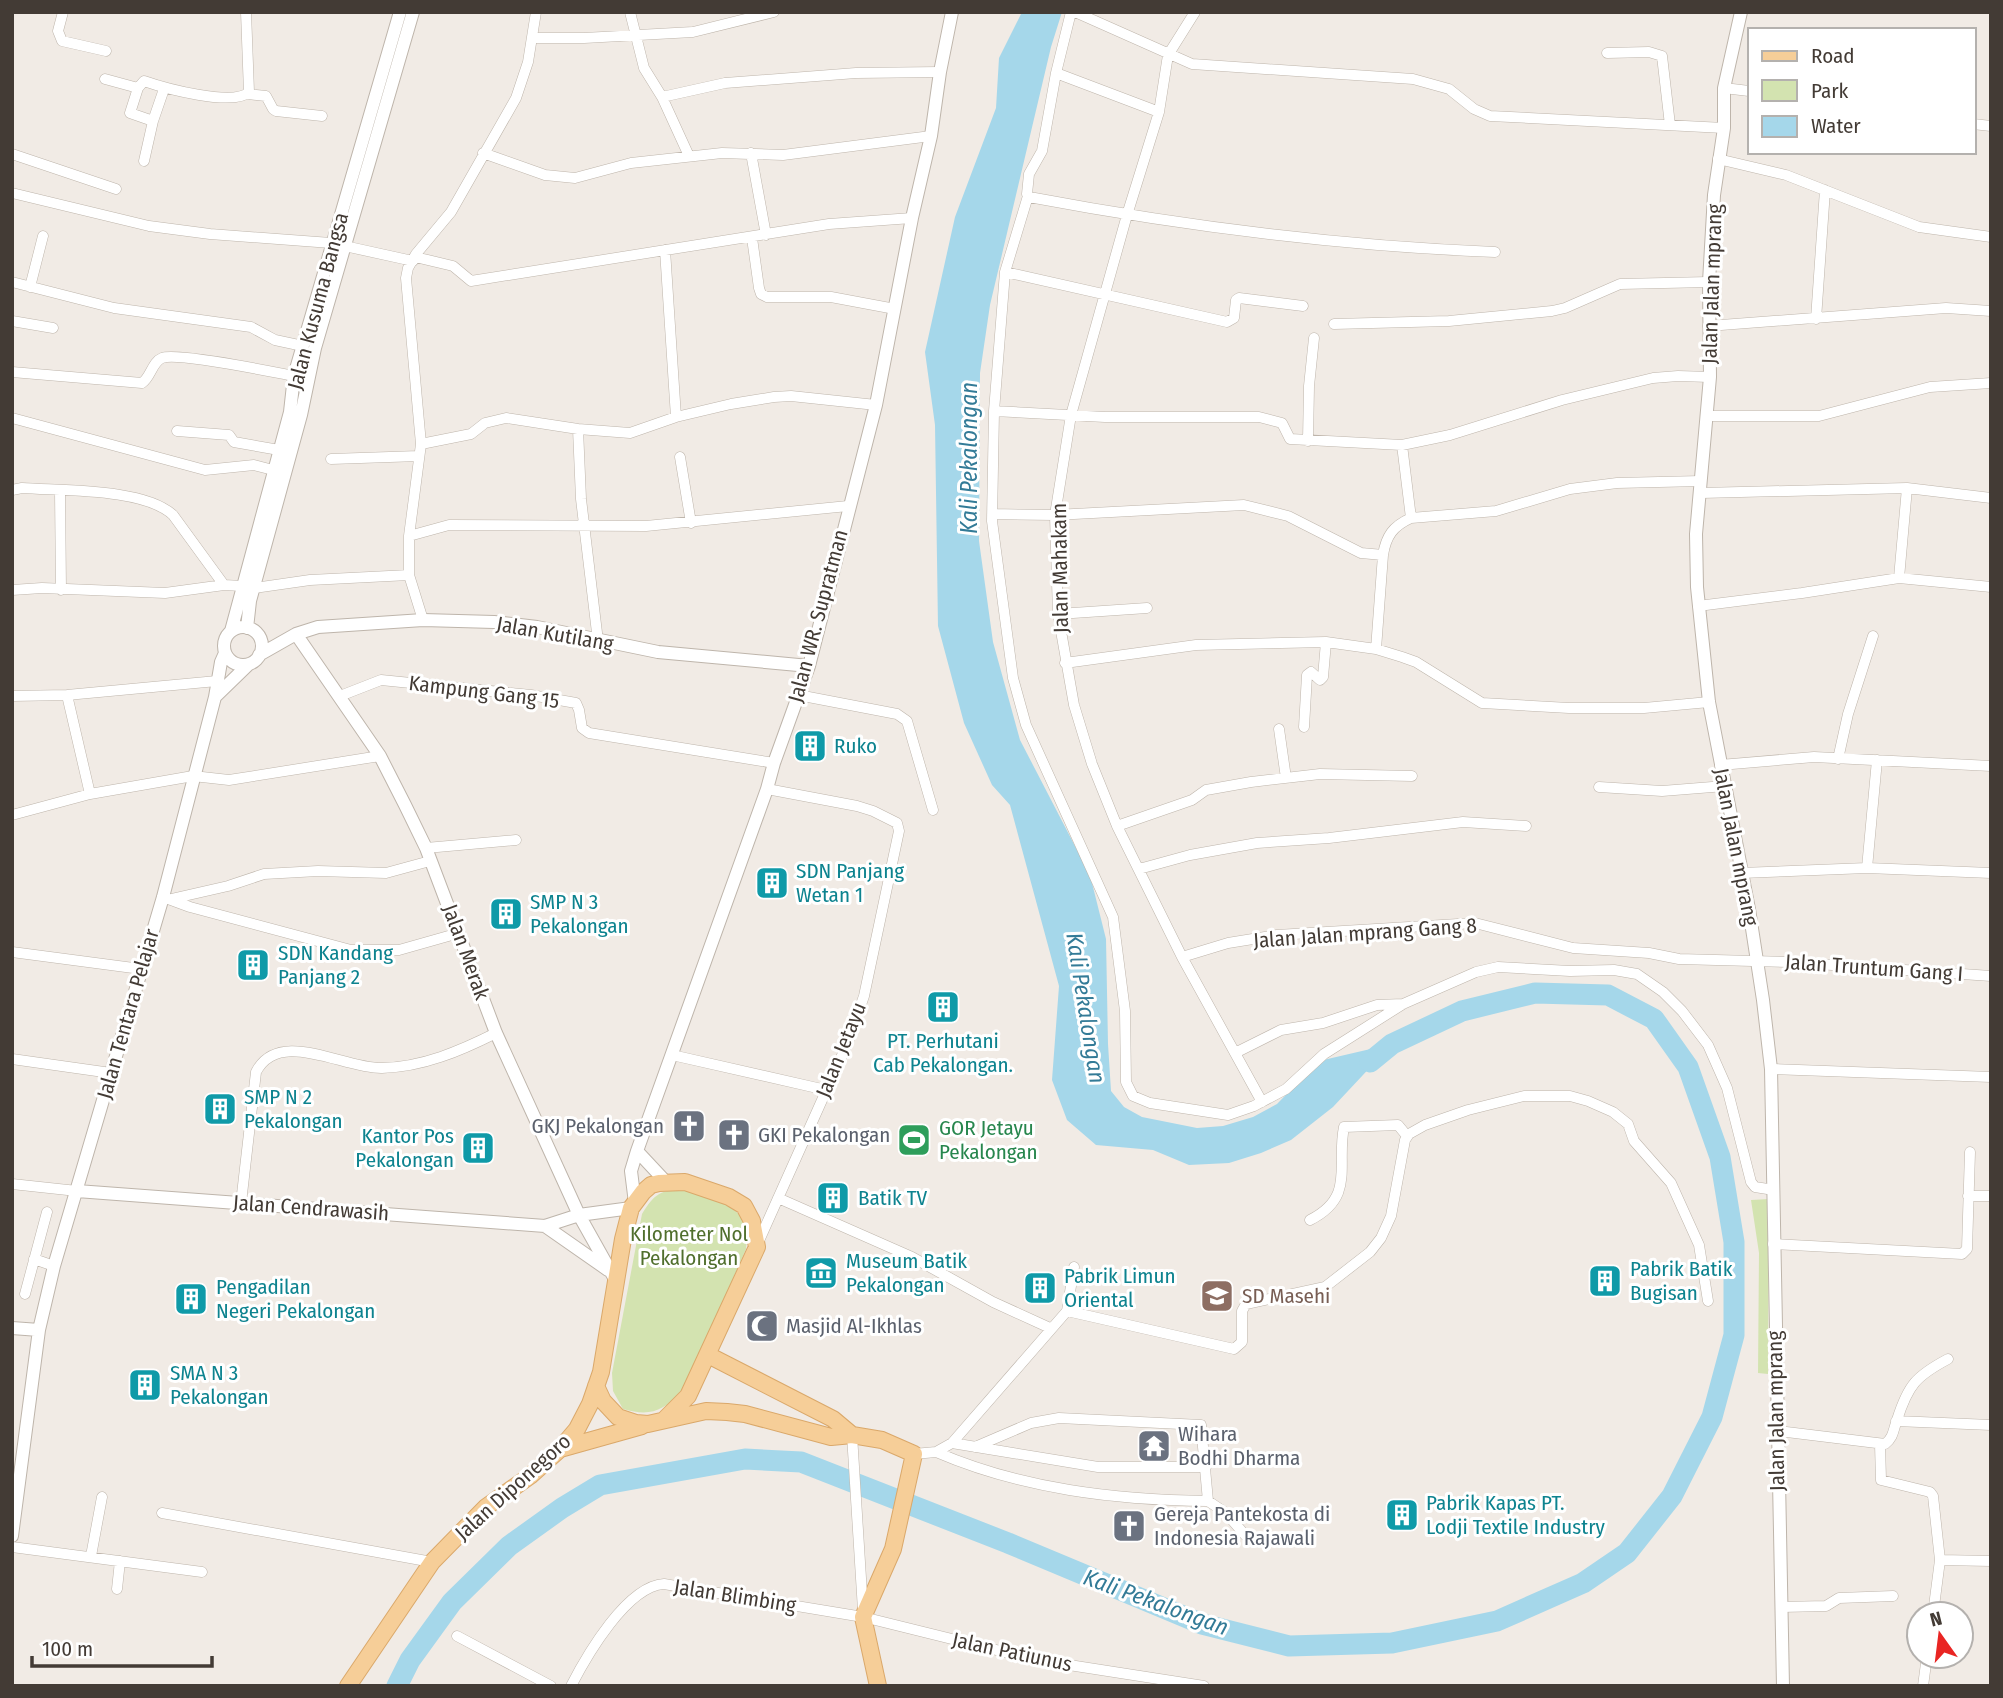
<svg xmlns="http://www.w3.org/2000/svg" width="2003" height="1698" font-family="'Fira Sans Condensed',sans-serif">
  <rect width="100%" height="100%" fill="#f1ebe5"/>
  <!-- green -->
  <path fill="#d3e3b0" d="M684,1188C704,1195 746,1206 748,1232C749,1237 746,1244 746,1249L683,1392C661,1411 651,1417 623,1409L613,1391L612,1373L642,1214C655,1193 660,1191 684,1188Z
    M1769,1199L1768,1374L1758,1373L1759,1253L1751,1200Z"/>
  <!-- water -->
  <path fill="#a5d7ea" d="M1022,12H1062L1051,47L990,305L980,373L979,541L993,642L1020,740L1090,875L1106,939L1108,1044L1111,1091L1124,1107L1142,1117L1197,1128L1223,1126L1253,1117L1277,1104L1319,1061L1392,1044L1333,1107L1291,1140L1261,1153L1229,1163L1189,1165L1153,1150L1096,1145L1067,1120L1052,1080L1059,986L1010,805L992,785L964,723L938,626L935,425L925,352L955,217L996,108L999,58Z"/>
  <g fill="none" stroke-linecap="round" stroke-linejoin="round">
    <!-- river -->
    <path stroke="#a5d7ea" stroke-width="21" d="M397,1686L410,1660L452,1602L509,1546L562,1508L600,1485L745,1459L801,1462L1008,1543L1202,1624L1289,1646L1392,1643L1497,1621L1583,1583L1627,1553L1672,1496L1712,1417L1734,1335V1242L1720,1157L1688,1067L1654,1019L1608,995L1535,993L1462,1011L1392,1044L1370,1062"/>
    <defs>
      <path id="minor" d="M63,12L58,31L62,41L106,51
        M630,12L644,68L662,97L689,156
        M1071,12L1056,73L1042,151L1029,174L1027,194L1029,197C1183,226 1339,246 1495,252
        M1075,12L1192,64L1413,79L1449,89L1474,109L1490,116L1724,128
        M1195,12L1168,55L1159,112L1127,215L1071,415L1055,515L1058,614L1074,705L1092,764L1117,826L1182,957L1262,1102
        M532,38H584L693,32L774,12
        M1607,53L1649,52L1662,56L1670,125
        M1056,73L1159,112
        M105,79L138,88L144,81C164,88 233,107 249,92L246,12
        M138,88L130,113L153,121L164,89
        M1724,88L1749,91
        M248,94L266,96L273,109L276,111L322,116
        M662,97L725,83L856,73L940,72
        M1973,124L1991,126
        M483,153L545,175L575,178L631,163L722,153L783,155L931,136
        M751,153L766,235
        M12,154L116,189
        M1718,159L1786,175L1919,227L1991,237
        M144,161L153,121
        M12,193L149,226L210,234L331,243L413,261
        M1028,196L1005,272L994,411L992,521L1013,678L1026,725L1113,917L1125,1011L1126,1082L1133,1096L1150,1103L1228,1115L1254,1106L1286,1089L1324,1054L1403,1004L1476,972L1498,967L1570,971L1614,970L1637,974L1663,992L1682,1011L1708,1045L1727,1088L1751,1182L1755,1187L1774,1190
        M752,238L759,288L761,294L767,297H831L895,309
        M665,250L676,417
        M415,257L453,266L471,281L829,224L912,218
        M1005,272L1227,322L1234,318L1236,300L1239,298L1303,306
        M12,282L114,308L251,327L275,340L303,346
        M30,287L43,236
        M1816,319L1825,190
        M12,321L53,328
        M1334,324L1449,321L1552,311L1565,308L1620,284L1709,282
        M1708,326L1946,308L1991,311
        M12,372L142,383C151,377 152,362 162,358C177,352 273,372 294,376
        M994,411L1105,417H1259L1282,423L1290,439L1402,445L1450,435L1562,400L1653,378L1678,376L1710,377
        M1707,416H1819L1930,387L1991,383
        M12,418L205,470L254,465L273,470
        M578,429L581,499L598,641
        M177,431L229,435L234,442L279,450
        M1308,441L1309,386L1314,338
        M421,444L471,434L485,423L506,418L578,429L630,433L676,417L731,404L774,397L791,396L876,405
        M1402,445L1411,518
        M680,457L691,523
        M331,459L419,456
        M12,490L22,488C62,491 144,488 173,515L224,585L242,586
        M60,491L61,590
        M1701,493L1907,488L1991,498
        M992,514L1055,515L1244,505L1288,516L1361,553L1383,555C1386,536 1393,526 1411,518L1496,511L1570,489L1617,483L1701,481
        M409,536L449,525L646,526L848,506
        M1899,578L1907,488
        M254,588L310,580L409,575
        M12,590L42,588L165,593L224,585
        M1698,606L1802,593L1899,578L1991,587
        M1058,614L1147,608
        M423,620L409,575V536L421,444L406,278L408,268L416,254L451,212L516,98L528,62L536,12
        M1376,649L1383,555
        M1065,663L1196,645L1326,642L1376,649L1402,657L1416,662L1482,703L1569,708H1644L1709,702
        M67,695L90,794
        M798,695L897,714L907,721L933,810
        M12,696L67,695L217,681
        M340,696L381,680L531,695L576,703L579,710L582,728L589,733L774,763
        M1304,727L1307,675L1311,672L1320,680L1323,677L1326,642
        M1279,729L1286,778
        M1838,759L1848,714L1873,636
        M1720,765L1814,757L1991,766
        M1599,787L1662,791L1725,786
        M12,815L90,794L193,776L229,780L380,756
        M1117,826L1192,800L1206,790L1251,782L1320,774L1412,776
        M426,848L516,840
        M1867,868L1877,760
        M1139,869L1190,855L1257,843L1329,838L1463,822L1526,826
        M1741,873L1867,868L1991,873
        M163,897L190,907L351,950H399L459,933
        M171,899L228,886L264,874L318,871L386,873L430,861
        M12,952L141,969
        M1182,957L1228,943L1277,935L1475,923L1573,948L1649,953L1679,959L1789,962L1991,976
        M1235,1053L1281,1030L1323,1023L1377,1005L1403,1004
        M672,1055L826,1090
        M12,1059L111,1073
        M1771,1069L1991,1077
        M12,1184L77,1191
        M1968,1196H1991
        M778,1198L912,1257L993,1302L1050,1328
        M241,1203L256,1072C279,1027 344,1069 382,1068C423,1067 460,1051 496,1033
        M1310,1220C1356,1197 1336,1165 1344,1127L1398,1125L1407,1136
        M758,1243L848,1042L864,996L899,831L897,823L873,811L857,806L767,789
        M1773,1244L1962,1254L1967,1249L1970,1152
        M34,1259L54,1266
        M25,1294L47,1212
        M1067,1311L1074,1267
        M1896,1421L1991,1425
        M1778,1431L1885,1444C1894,1437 1893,1430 1897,1420C1908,1385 1916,1376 1948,1359
        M852,1435L863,1610
        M952,1443L1098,1467H1206
        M1880,1444L1881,1480L1930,1492L1933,1496L1940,1560
        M975,1447L1031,1423L1059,1418L1201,1425L1208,1501L1226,1513L1245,1535L1259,1542
        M936,1452C1022,1489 1115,1500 1208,1501
        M914,1454L936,1452L952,1443L1067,1311L1234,1349L1242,1342V1311L1246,1304L1325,1287L1370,1252L1381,1238L1391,1216L1405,1140L1409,1134L1425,1125L1468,1110L1524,1096H1570L1588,1101L1613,1112L1628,1124L1634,1141L1671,1183L1699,1245L1708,1301
        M162,1513L432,1562
        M12,1547L202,1572
        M91,1556L102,1497
        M117,1589L120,1561
        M1781,1607L1826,1606L1839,1598L1893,1596
        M1933,1614L1940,1560L1991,1561
        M457,1636L551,1686
        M571,1686C587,1655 627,1586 664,1584L863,1617L1037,1660L1204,1686
        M1923,1686L1927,1656"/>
      <path id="tertiary" d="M1741,12L1724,88V128L1714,195L1709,282L1710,377L1696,534L1697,587L1709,702L1749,909L1763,1000L1771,1069L1783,1686
        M224 646a19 19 0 1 1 38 0a19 19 0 1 1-38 0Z
        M247,628L250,601L301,415L315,348L413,12
        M231,631L290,412L294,376L400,12
        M296,634L380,756L405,805L426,848L496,1033L579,1215L616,1281
        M259,655L296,634L318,627L423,620L494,622L537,627L658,652L809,666
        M215,697L249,664
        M637,1151L666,1182
        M77,1191L545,1226L579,1215L631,1208
        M635,1203L631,1171L637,1151L767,789L774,763L809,666L876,405L912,218L931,136L940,72L952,12
        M545,1226L608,1270
        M12,1328L39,1330
        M12,1536L39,1330L54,1266L163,897L215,697L221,662L225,653"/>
      <path id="primary" d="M708,1355L833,1419L852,1435
        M596,1386L603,1401L618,1417L636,1423L648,1424L706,1411L727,1412L745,1414L831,1437L852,1435L882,1440L914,1454L893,1549L863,1617L878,1686
        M560,1449L642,1426
        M348,1686L432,1562L486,1507L530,1476L560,1449L577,1429L590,1404L601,1372L623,1239L631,1208L643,1192L651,1185L659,1183L685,1182L729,1197L744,1206L752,1221L757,1247L688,1396L664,1420"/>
    </defs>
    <!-- minor casing -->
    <use href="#minor" stroke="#beb5ab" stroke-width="11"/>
    <!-- tertiary casing -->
    <use href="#tertiary" stroke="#beb5ab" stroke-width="14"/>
    <!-- primary casing -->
    <use href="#primary" stroke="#daa86a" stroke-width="18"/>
    <!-- minor -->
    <use href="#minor" stroke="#fff" stroke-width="10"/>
    <!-- tertiary -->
    <use href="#tertiary" stroke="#fff" stroke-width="12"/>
    <!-- primary -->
    <use href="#primary" stroke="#f6ce98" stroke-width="16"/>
  </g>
  <!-- icons -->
  <defs>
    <symbol id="building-square" viewBox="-11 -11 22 22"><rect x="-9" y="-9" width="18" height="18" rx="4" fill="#0f9aa8" stroke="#fff"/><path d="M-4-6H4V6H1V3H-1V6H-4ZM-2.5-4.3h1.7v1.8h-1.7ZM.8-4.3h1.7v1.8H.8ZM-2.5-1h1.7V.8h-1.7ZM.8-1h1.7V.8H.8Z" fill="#fff"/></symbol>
    <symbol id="church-square" viewBox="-11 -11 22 22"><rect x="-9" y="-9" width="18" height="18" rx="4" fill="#6b7280" stroke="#fff"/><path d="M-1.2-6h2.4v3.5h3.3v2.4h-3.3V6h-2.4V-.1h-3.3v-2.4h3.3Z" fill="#fff"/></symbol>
    <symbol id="stadium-square" viewBox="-11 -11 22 22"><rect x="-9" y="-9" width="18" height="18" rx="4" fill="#2e9e5b" stroke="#fff"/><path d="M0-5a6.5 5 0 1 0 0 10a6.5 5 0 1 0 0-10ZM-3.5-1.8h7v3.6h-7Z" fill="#fff"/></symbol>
    <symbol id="museum-square" viewBox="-11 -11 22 22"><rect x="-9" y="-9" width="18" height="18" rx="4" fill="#0f9aa8" stroke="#fff"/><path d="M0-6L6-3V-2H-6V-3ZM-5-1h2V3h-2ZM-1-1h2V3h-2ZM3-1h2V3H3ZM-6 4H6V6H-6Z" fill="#fff"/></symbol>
    <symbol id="school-square" viewBox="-11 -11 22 22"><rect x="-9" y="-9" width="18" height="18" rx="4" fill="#8d6e63" stroke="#fff"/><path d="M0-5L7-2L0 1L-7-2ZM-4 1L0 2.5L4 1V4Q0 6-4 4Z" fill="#fff"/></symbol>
    <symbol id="mosque-square" viewBox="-11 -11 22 22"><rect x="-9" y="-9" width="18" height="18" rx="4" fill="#6b7280" stroke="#fff"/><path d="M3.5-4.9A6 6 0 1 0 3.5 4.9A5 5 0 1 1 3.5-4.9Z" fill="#fff"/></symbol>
    <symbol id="temple-square" viewBox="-11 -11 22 22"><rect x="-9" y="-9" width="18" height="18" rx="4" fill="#6b7280" stroke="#fff"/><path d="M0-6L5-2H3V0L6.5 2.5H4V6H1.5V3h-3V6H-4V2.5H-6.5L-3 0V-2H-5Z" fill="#fff"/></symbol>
  </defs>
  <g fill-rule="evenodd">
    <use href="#building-square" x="791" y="727" width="38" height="38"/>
    <use href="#building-square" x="753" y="864" width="38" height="38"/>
    <use href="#building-square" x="487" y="895" width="38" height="38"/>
    <use href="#building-square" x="234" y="946" width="38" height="38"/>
    <use href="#building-square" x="924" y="988" width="38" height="38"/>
    <use href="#building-square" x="201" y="1090" width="38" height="38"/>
    <use href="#church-square" x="670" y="1107" width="38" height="38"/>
    <use href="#church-square" x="715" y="1116" width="38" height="38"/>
    <use href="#stadium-square" x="895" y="1121" width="38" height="38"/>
    <use href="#building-square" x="459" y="1129" width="38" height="38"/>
    <use href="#building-square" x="814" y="1179" width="38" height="38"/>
    <use href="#museum-square" x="802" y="1254" width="38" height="38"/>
    <use href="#building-square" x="1586" y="1262" width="38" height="38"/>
    <use href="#building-square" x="1021" y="1269" width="38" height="38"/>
    <use href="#school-square" x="1198" y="1277" width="38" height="38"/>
    <use href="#building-square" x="172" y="1280" width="38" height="38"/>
    <use href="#mosque-square" x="743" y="1307" width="38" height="38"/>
    <use href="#building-square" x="126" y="1366" width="38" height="38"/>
    <use href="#temple-square" x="1135" y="1427" width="38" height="38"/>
    <use href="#building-square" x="1383" y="1496" width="38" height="38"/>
    <use href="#church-square" x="1110" y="1507" width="38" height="38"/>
  </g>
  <g text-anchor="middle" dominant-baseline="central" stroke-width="6" stroke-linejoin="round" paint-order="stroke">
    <!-- street labels -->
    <g font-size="21" fill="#433b35" stroke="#fff">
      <text transform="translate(1712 284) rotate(-88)">Jalan Jalan mprang</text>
      <text transform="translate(318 301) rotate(-75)">Jalan Kusuma Bangsa</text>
      <text transform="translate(1060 568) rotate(-91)">Jalan Mahakam</text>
      <text transform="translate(818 616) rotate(-75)">Jalan WR. Supratman</text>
      <text transform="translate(555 634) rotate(10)">Jalan Kutilang</text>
      <text transform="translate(484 692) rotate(7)">Kampung Gang 15</text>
      <text transform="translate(1736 847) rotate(79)">Jalan Jalan mprang</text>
      <text transform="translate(1365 933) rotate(-4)">Jalan Jalan mprang Gang 8</text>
      <text transform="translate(466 952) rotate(70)">Jalan Merak</text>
      <text transform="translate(1874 968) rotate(4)">Jalan Truntum Gang I</text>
      <text transform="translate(128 1014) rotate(-74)">Jalan Tentara Pelajar</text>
      <text transform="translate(841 1050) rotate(-68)">Jalan Jetayu</text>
      <text transform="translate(311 1208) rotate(4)">Jalan Cendrawasih</text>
      <text transform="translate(1776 1411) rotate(-91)">Jalan Jalan mprang</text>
      <text transform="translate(513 1487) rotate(-42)">Jalan Diponegoro</text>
      <text transform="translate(735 1596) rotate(9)">Jalan Blimbing</text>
      <text transform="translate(1012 1652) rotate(12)">Jalan Patiunus</text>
    </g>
    <!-- culture labels -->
    <g font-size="21" fill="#0d838f" stroke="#fff" text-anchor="start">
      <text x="834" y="746">Ruko</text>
      <text x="796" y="871">SDN Panjang<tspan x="796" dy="24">Wetan 1</tspan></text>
      <text x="530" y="902">SMP N 3<tspan x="530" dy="24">Pekalongan</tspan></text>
      <text x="278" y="953">SDN Kandang<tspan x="278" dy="24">Panjang 2</tspan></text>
      <text x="943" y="1041" text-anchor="middle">PT. Perhutani<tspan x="943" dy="24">Cab Pekalongan.</tspan></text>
      <text x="244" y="1097">SMP N 2<tspan x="244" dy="24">Pekalongan</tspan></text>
      <text x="454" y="1136" text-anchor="end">Kantor Pos<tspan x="454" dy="24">Pekalongan</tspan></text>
      <text x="858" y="1198">Batik TV</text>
      <text x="846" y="1261">Museum Batik<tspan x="846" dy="24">Pekalongan</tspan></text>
      <text x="1630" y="1269">Pabrik Batik<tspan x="1630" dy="24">Bugisan</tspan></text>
      <text x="1064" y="1276">Pabrik Limun<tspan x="1064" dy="24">Oriental</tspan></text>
      <text x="216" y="1287">Pengadilan<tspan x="216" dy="24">Negeri Pekalongan</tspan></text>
      <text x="170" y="1373">SMA N 3<tspan x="170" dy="24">Pekalongan</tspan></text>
      <text x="1426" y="1503">Pabrik Kapas PT.<tspan x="1426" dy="24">Lodji Textile Industry</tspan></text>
    </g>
    <!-- worship labels -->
    <g font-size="21" fill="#5b616d" stroke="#fff" text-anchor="start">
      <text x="664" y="1126" text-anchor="end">GKJ Pekalongan</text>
      <text x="758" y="1135">GKI Pekalongan</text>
      <text x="786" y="1326">Masjid Al-Ikhlas</text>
      <text x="1178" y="1434">Wihara<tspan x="1178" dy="24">Bodhi Dharma</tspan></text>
      <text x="1154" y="1514">Gereja Pantekosta di<tspan x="1154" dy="24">Indonesia Rajawali</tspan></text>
    </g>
    <!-- leisure labels -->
    <g font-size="21" fill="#27864d" stroke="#fff" text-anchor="start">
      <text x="939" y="1128">GOR Jetayu<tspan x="939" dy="24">Pekalongan</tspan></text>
    </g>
    <!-- park labels -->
    <g font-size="21" fill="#506f2d" stroke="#fff">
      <text x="689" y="1234">Kilometer Nol<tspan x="689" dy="24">Pekalongan</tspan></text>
    </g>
    <!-- education labels -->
    <g font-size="21" fill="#785e54" stroke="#fff" text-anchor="start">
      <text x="1242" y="1296">SD Masehi</text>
    </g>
    <!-- water labels -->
    <g font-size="23" font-style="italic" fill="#337b97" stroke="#fff">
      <text transform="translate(969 458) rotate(-90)">Kali Pekalongan</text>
      <text transform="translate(1086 1008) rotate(81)">Kali Pekalongan</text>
      <text transform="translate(1156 1602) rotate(20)">Kali Pekalongan</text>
    </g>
  </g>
  <!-- border -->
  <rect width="2003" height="1698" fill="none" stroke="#433b35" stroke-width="28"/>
  <!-- legend -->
  <rect x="1748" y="28" width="228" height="126" fill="#ffffff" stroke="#b4b1ae" stroke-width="2"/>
  <rect x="1762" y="51" width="35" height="10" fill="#f6ce98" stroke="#b4b1ae" stroke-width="2"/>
  <text x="1811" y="63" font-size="21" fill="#433b35">Road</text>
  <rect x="1762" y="80" width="35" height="21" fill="#d3e3b0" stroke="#b4b1ae" stroke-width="2"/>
  <text x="1811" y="98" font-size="21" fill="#433b35">Park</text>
  <rect x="1762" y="116" width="35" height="21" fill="#a5d7ea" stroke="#b4b1ae" stroke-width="2"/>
  <text x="1811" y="133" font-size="21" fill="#433b35">Water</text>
  <!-- north arrow -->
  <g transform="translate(1940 1635) rotate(346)"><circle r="33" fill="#ffffff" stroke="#b4b1ae" stroke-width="2"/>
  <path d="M0-5L12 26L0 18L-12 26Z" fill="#e92523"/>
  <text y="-10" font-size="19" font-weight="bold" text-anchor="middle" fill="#433b35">N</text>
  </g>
  <!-- scale -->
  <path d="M32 1656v10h180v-10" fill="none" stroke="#433b35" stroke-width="3.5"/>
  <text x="42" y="1656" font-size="21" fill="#433b35" stroke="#ffffff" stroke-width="5" paint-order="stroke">100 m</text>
</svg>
